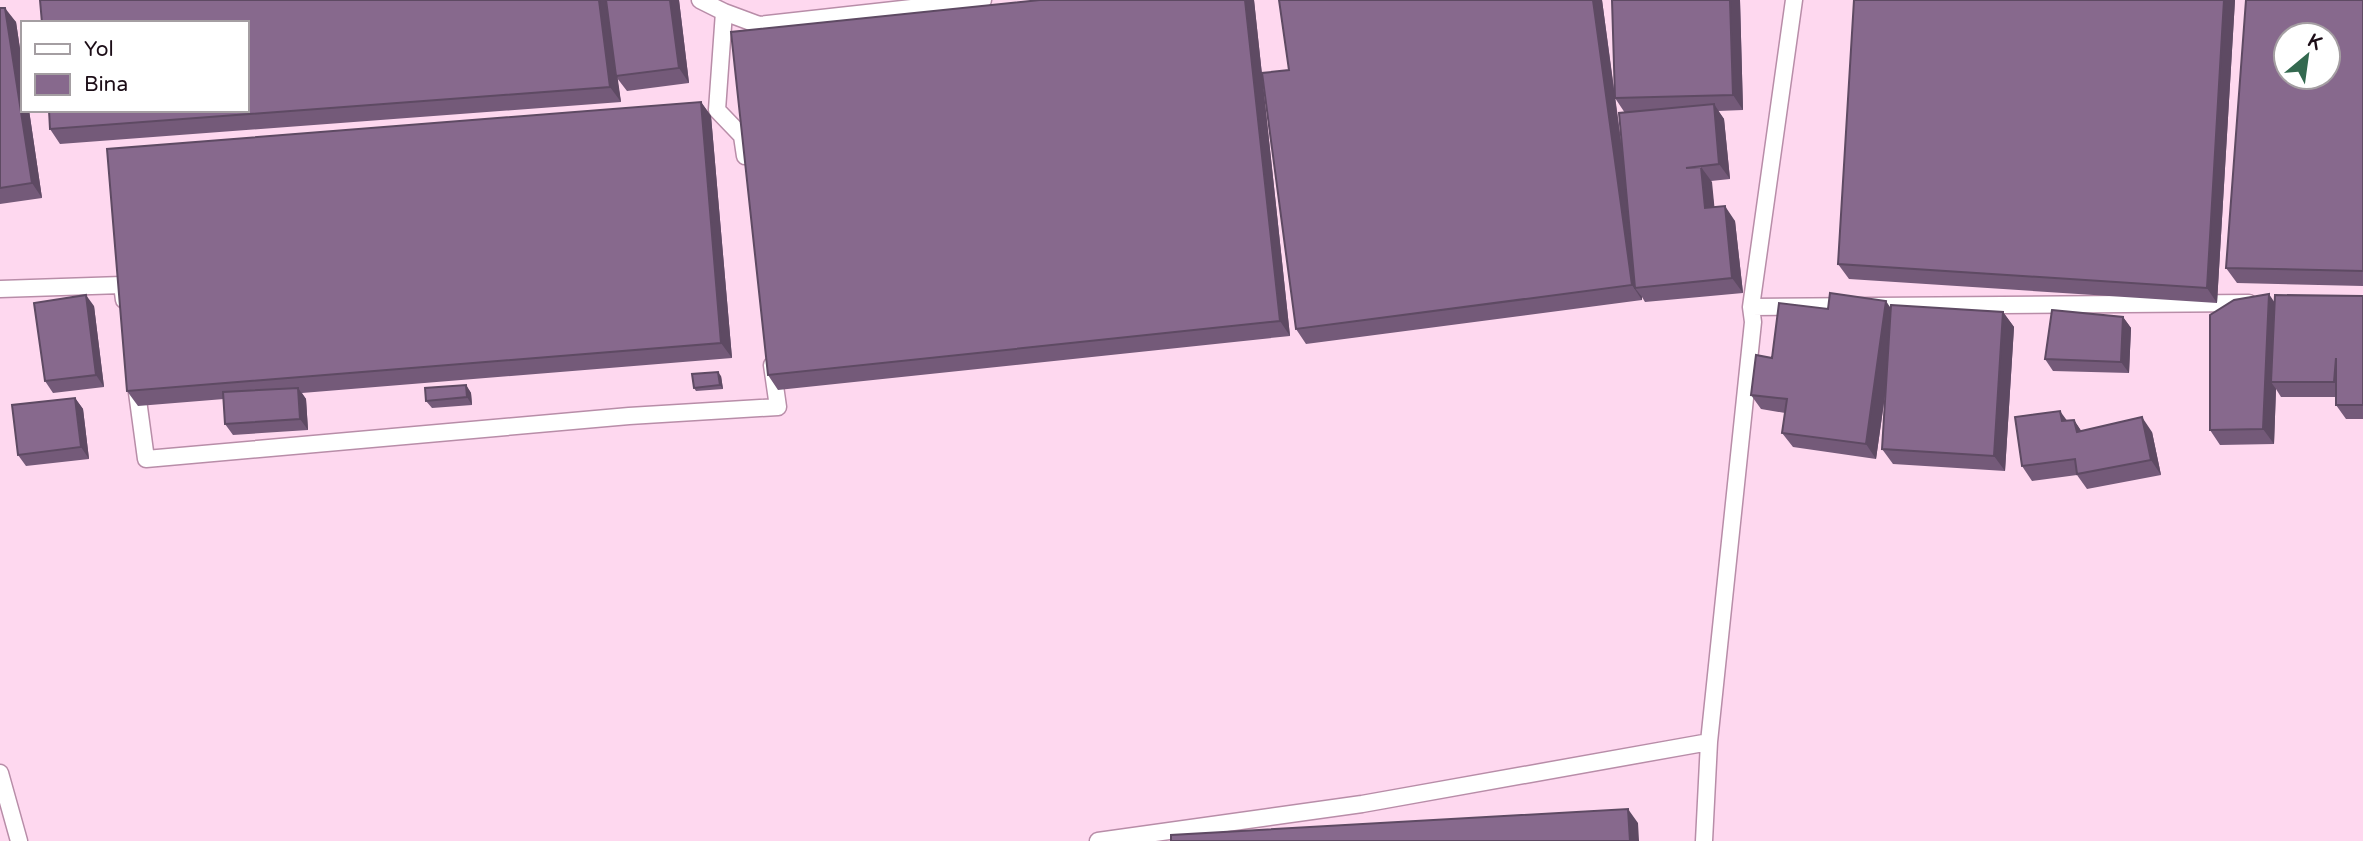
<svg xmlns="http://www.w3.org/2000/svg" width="2363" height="841" font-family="'Varela Round',sans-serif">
  <rect width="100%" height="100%" fill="#fed8ef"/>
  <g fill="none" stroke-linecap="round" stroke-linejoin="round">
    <defs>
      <path id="street" d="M700,0L724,12
        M745,156L742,136L717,110L724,12L759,25L983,0
        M0,289L122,285L124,300
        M1751,307L2249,303
        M136,385L146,459L629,416L778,407L772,365
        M0,773L19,841
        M1098,841L1362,804L1709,742
        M1704,841L1709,742L1753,322L1751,307L1794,0"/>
    </defs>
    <!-- street casing -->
    <use href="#street" stroke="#b88da8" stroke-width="19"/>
    <!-- street -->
    <use href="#street" stroke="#fff" stroke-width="16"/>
  </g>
  <!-- wall -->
  <path fill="#745a79" d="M40,0H679L689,83L627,91L617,78L621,102L60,144L50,129Z
    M1040,0H1254L1290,336L778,390L768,375Z
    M1602,0L1624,162L1625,113L1615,98L1612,0H1740L1743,110L1718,111L1724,119L1730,179L1711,181L1714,207L1735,221L1743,293L1645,302L1642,297V300L1306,344L1296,329L1289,70Z
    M1854,0H2235L2217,303L1849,279L1838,264Z
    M2363,0V286L2237,283L2226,268Z
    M0,8L16,22L23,69V110H29L42,198L0,204Z
    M701,102L711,116L732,358L302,393L306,399L308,430L233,435L225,424L224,399L138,406L127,391Z
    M2363,296V419H2346L2336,405V397H2281L2276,389L2274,444L2220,445L2210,430L2275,303Z
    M94,306L104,387L53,393L45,381Z
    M1828,309H1891L2003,312L2014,327L2005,471L1893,464L1882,449L1886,389L1876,459L1793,447L1782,433L1785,413L1761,409L1751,395L1772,358Z
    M2123,317L2131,328L2129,373L2053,371L2045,359Z
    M721,376L723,389L696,391L694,388Z
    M466,385L471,393L472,405L432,408L426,401Z
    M75,398L83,409L89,459L26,466L18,455Z
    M2074,420L2081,431L2152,432L2161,475L2087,489L2077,475L2032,481L2022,466L2067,421Z"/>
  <!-- shaded-wall -->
  <path fill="#5e4a63" d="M599,0H607L621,102L610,87Z
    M670,0H679L689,83L679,68Z
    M1245,0H1254L1290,336L1280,321Z
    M1593,0H1602L1640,287L1635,288L1642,297V300L1632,285Z
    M1730,0H1740L1743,110L1733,95Z
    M2224,0H2235L2217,303L2207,288Z
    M5,8L16,22L23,69V110H29L42,198L32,183Z
    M701,102L711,116L732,358L721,343Z
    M1714,104L1724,119L1730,179L1719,164Z
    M1701,167L1712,182L1716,223L1705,208Z
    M1725,206L1735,221L1743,293L1732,278Z
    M2269,294L2279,309L2271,382L2276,389L2274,444L2263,429Z
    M86,295L94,306L104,387L96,375Z
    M1886,301L1896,316L1876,459L1866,444Z
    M2003,312L2014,327L2005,471L1994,456Z
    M2123,317L2131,328L2129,373L2121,362Z
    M718,372L721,376L723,389L720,385Z
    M466,385L471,393L472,405L467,397Z
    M298,388L306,399L308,430L300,419Z
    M75,398L83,409L89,459L81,447Z
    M2060,411L2071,426L2062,421Z
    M2142,417L2152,432L2161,475L2151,460Z
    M2074,420L2084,435L2077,432Z
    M1628,809L1638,823L1639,841H1630Z"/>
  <!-- building -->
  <path fill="#87698d" stroke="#5e4a63" stroke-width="2" fill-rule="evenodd" d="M40,0H599L610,87L50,129L49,110H247V23H42Z
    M606,0H670L679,68L616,76Z
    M1040,0H1245L1280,321L768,375L731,32Z
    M1279,0H1593L1632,285L1296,329L1262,73L1289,70Z
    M1612,0H1730L1733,95L1615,98Z
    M1854,0H2224L2207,288L1838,264Z
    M2246,0H2363V271L2226,268ZM2286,35H2328V77H2286Z
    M0,8H5L32,183L0,188Z
    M701,102L721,343L127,391L107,149Z
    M1714,104L1719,164L1686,168L1701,167L1705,208L1725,206L1732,278L1635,288L1619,113Z
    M1830,293L1886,301L1866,444L1782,433L1787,399L1751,395L1756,355L1772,358L1779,303L1828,309Z
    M2269,294L2263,429L2210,430V315L2234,300Z
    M86,295L96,375L45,381L34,303Z
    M2275,295L2363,296V405H2336V358L2334,382H2271Z
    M1891,305L2003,312L1994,456L1882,449Z
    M2052,310L2123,317L2121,362L2045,359Z
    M718,372L720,385L694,388L692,374Z
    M466,385L467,397L426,401L425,388Z
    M298,388L300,419L225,424L223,392Z
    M75,398L81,447L18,455L12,405Z
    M2060,411L2062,421L2074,420L2077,432L2142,417L2151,460L2077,474L2075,459L2022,466L2015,417Z
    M1628,809L1630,841H1171V835Z"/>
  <!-- legend -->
  <rect x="21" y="21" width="228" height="91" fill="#ffffff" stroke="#a49ea2" stroke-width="2"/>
  <rect x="35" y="44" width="35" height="10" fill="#ffffff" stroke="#a49ea2" stroke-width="2"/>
  <text x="84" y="56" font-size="21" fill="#1c0d17">Yol</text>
  <rect x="35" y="74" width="35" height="21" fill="#87698d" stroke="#a49ea2" stroke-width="2"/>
  <text x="84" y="91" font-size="21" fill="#1c0d17">Bina</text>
  <!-- north arrow -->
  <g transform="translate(2307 56) rotate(29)"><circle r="33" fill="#ffffff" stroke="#a49ea2" stroke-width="2"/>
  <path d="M0-5L12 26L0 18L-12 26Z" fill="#33694f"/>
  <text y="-10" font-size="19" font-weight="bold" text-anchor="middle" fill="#1c0d17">K</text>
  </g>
</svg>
